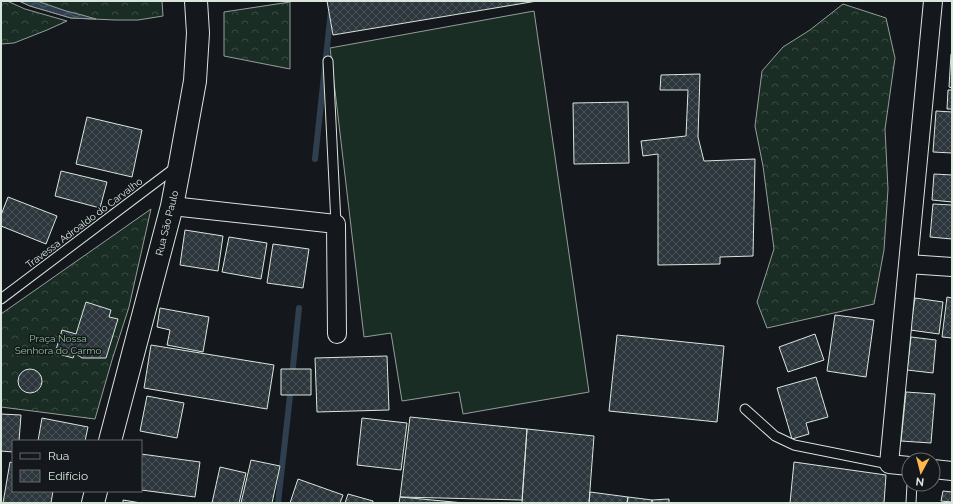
<svg xmlns="http://www.w3.org/2000/svg" width="953" height="504" font-family="Raleway,sans-serif">
  <defs>
    <pattern id="forest-crowns" width="20" height="18" patternUnits="userSpaceOnUse"><rect width="20" height="18" fill="#1a2d24"/><path d="M2 6a3 3 0 1 1 6 0M12 15a3 3 0 1 1 6 0" fill="none" stroke="#3b4b43"/></pattern>
    <pattern id="water-waves" width="16" height="10" patternUnits="userSpaceOnUse"><rect width="16" height="10" fill="#2f3f4d"/><path d="M0 5q4-4 8 0t8 0" fill="none" stroke="#4c5b66"/></pattern>
    <pattern id="building-cross-hatch" width="8" height="8" patternUnits="userSpaceOnUse"><rect width="8" height="8" fill="#2c363c"/><path d="M0 0l8 8M0 8l8-8" fill="none" stroke="#4a5358"/></pattern>
  </defs>
  <rect width="100%" height="100%" fill="#14181c"/>
  <!-- forest -->
  <path fill="url(#forest-crowns)" stroke="#939e99" d="M1,1H7L25,9L67,21L47,30L14,43L1,44Z
    M19,1H162L163,16L138,20H115L71,18L30,6Z
    M290,2V69L224,56V12Z
    M843,4L886,18L895,58L885,129L888,189L884,250L874,304L767,328L757,302L774,249L763,166L755,126L762,71L783,47L810,30Z
    M151,209L129,307L112,360L95,419L1,407V314Z"/>
  <!-- garden -->
  <path fill="#1a2d24" stroke="#939e99" d="M534,11L589,392L463,414L459,392L402,401L391,333L364,337L330,48Z"/>
  <!-- water -->
  <path fill="url(#water-waves)" stroke="#939e99" d="M19,1H37L66,11L82,15L96,19L71,18L30,6Z"/>
  <g fill="none" stroke-linecap="round" stroke-linejoin="round">
    <!-- stream -->
    <path stroke="#2f3f4d" stroke-width="6" d="M315,159L332,1
      M292,376L299,308
      M278,503L291,387"/>
  </g>
  <!-- building -->
  <path fill="url(#building-cross-hatch)" stroke="#d8e6dc" d="M327,1H537L333,35Z
    M951,54H952V88L949,87Z
    M700,74L698,137L704,161L755,159L753,256L720,257V264L658,265V154L643,156L641,141L686,136L688,90H660L661,75Z
    M948,90H952V109H947Z
    M628,102L629,163L574,164L573,103Z
    M936,111L952,112V153L933,152Z
    M87,117L142,130L132,177L76,164Z
    M61,171L107,182L100,208L55,196Z
    M934,174L952,175V202L932,200Z
    M8,197L57,216L46,244L1,226V215Z
    M933,204L952,205V239L930,237Z
    M185,230L223,236L218,271L180,265Z
    M229,237L267,243L261,279L222,272Z
    M273,244L309,249L303,288L267,283Z
    M947,297L952,298V338L942,337Z
    M915,298L943,302L939,334L910,330Z
    M86,302L111,310L109,317L118,319L106,358H82L75,353L73,358L55,353L62,330L76,334Z
    M160,308L209,317L203,352L167,345L170,330L157,327Z
    M835,315L874,320L866,377L827,371Z
    M815,334L824,360L788,372L779,347Z
    M617,335L724,346L717,422L609,411Z
    M911,337L936,340L933,373L907,370Z
    M151,345L274,365L267,409L144,388Z
    M387,356L389,410L317,412L315,358Z
    M281,369H311V395H281Z
    M18 381a12 12 0 1 1 24 0a12 12 0 1 1-24 0Z
    M816,377L828,417L806,423L809,434L792,439L777,388Z
    M906,392L935,394L931,443L901,441Z
    M147,396L184,403L177,438L140,431Z
    M1,414L21,415L19,441H13V452L1,451Z
    M410,417L527,429L522,500L400,497Z
    M42,418L88,427L85,441H38Z
    M362,418L407,423L401,470L357,465Z
    M527,429L594,436L589,503H522Z
    M141,454L200,462L195,497L141,490Z
    M251,460L280,466L272,503H241Z
    M10,462L13,463V491H53L51,503H3Z
    M794,462L886,475L884,503H790Z
    M220,467L246,473L239,503H212Z
    M298,479L343,495L340,503H290Z
    M943,491L952,492V502L941,501Z
    M590,492L628,497L627,503H589Z
    M348,494L373,501V503H345Z
    M400,497L464,503H399Z
    M628,497L652,500V503H627Z
    M669,499V503H652V500Z
    M123,500L141,503H123Z"/>
  <g fill="none" stroke-linecap="round" stroke-linejoin="round">
    <defs>
      <path id="service" d="M328,61L336,224
        M1,299L176,167
        M745,409L775,436L794,445L889,464
        M911,503L912,484"/>
      <path id="minor" d="M172,206L336,224L337,334
        M908,264L952,267
        M909,466L889,464L933,1
        M933,469L952,471"/>
      <path id="secondary" d="M110,441L172,206L180,164L195,81L198,33L196,1
        M93,503L96,491"/>
    </defs>
    <!-- service casing -->
    <use href="#service" stroke="#d8e6dc" stroke-width="11"/>
    <!-- minor casing -->
    <use href="#minor" stroke="#d8e6dc" stroke-width="20"/>
    <!-- secondary casing -->
    <use href="#secondary" stroke="#d8e6dc" stroke-width="24"/>
    <!-- service -->
    <use href="#service" stroke="#14181c" stroke-width="9"/>
    <!-- minor -->
    <use href="#minor" stroke="#14181c" stroke-width="18"/>
    <!-- secondary -->
    <use href="#secondary" stroke="#14181c" stroke-width="22"/>
  </g>
  <g text-anchor="middle" dominant-baseline="central" stroke-width="3" stroke-linejoin="round" paint-order="stroke">
    <!-- street labels -->
    <g font-size="10" fill="#d8e6dc" stroke="#14181c">
      <text transform="translate(84 223) rotate(-37)">Travessa Adroaldo do Carvalho</text>
      <text transform="translate(167 223) rotate(-76)">Rua São Paulo</text>
    </g>
    <!-- park labels -->
    <g font-size="10" fill="#8ac095" stroke="#14181c">
      <text x="58" y="338">Praça Nossa<tspan x="58" dy="12">Senhora do Carmo</tspan></text>
    </g>
  </g>
  <!-- border -->
  <rect width="953" height="504" fill="none" stroke="#d8e6dc" stroke-width="4"/>
  <!-- legend -->
  <rect x="12" y="440" width="130" height="52" fill="#14181c" stroke="#626a69"/>
  <rect x="20" y="453" width="20" height="6" fill="#14181c" stroke="#626a69"/>
  <text x="48" y="460" font-size="12" fill="#d8e6dc">Rua</text>
  <rect x="20" y="470" width="20" height="12" fill="url(#building-cross-hatch)" stroke="#626a69"/>
  <text x="48" y="480" font-size="12" fill="#d8e6dc">Edifício</text>
  <!-- north arrow -->
  <g transform="translate(921 472) rotate(187)"><circle r="19" fill="#14181c" stroke="#626a69"/>
  <path d="M0-3L7 15L0 10L-7 15Z" fill="#ffb74d"/>
  <text y="-6" font-size="11" font-weight="bold" text-anchor="middle" fill="#d8e6dc">N</text>
  </g>
</svg>
